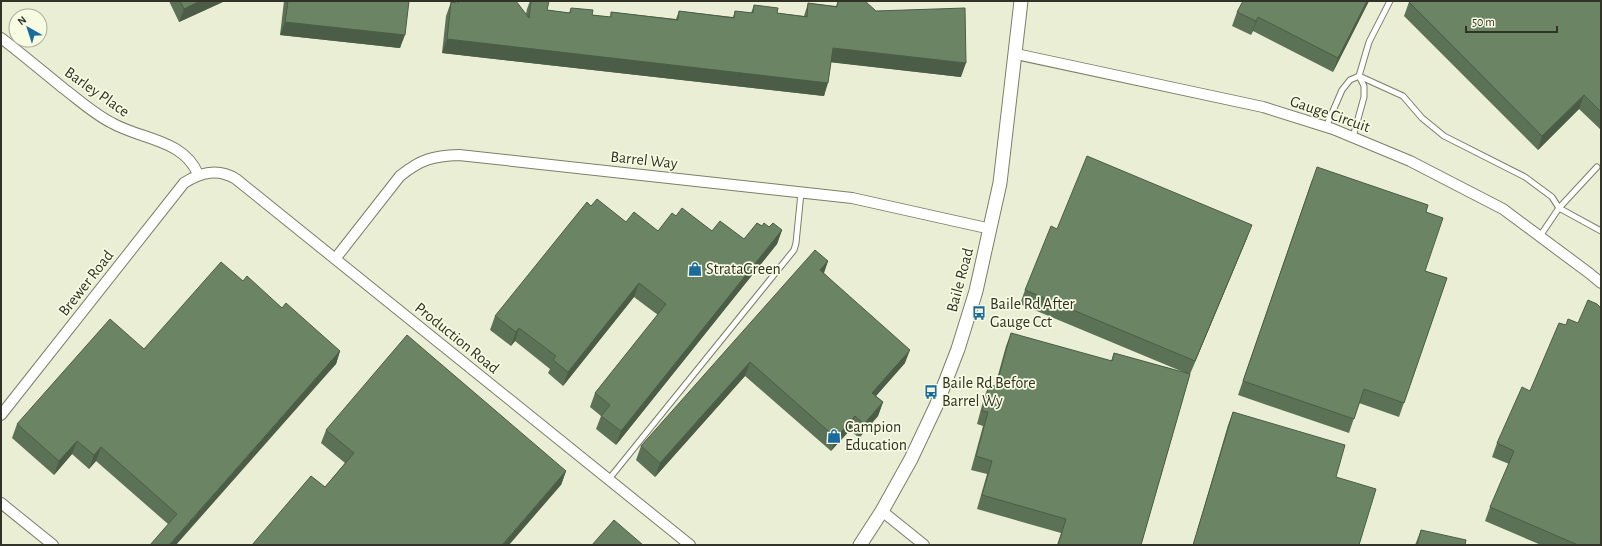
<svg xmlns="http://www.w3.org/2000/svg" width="1602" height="546" font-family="'Alegreya Sans',sans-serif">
  <rect width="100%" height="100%" fill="#eaeed4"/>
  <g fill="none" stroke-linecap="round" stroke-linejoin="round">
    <defs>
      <path id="service" d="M1390,1L1369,42L1359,76L1403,96L1422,118L1444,136L1525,177L1552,197L1559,208L1597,167
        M1326,127L1342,90L1350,80L1359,76L1364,86V97L1353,137
        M1540,236L1559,208L1601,231
        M609,479L794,250L796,243L801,193"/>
      <path id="minor" d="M1,38C22,54 42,71 63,88C79,100 94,114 112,123C142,140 183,139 198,174
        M1016,54L1263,107L1333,129L1410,161L1503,209L1589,273L1601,283
        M335,259L400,176C421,159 433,156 459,155L852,198L991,229
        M1,415L184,183C201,172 218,168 236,179L690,545
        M1,503L53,545
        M882,511L924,545"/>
      <path id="tertiary" d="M860,545L882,511L911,459L936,406L958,349L976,291L1000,183L1021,1"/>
    </defs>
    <!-- service casing -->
    <use href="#service" stroke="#7b7f67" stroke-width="7"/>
    <!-- minor casing -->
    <use href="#minor" stroke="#7b7f67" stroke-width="12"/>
    <!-- tertiary casing -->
    <use href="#tertiary" stroke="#7b7f67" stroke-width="15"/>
    <!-- service -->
    <use href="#service" stroke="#fff" stroke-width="5"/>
    <!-- minor -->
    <use href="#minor" stroke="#fff" stroke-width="10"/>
    <!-- tertiary -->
    <use href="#tertiary" stroke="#fff" stroke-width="13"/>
  </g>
  <!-- wall -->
  <path fill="#5c7256" d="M169,1H225L179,22Z
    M284,1H409L400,48L280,35Z
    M530,1H549L547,10L569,13L571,8L592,15L610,17L611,12L676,19L679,11L733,17L735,11L751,13L754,5L777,13L804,16L808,3L836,6L838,1L876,11L961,77L831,62L824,96L442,53L446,16L451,2L526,14L527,9Z
    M1369,1L1333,72L1253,31L1251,35L1232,26L1237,12Z
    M1601,1V130L1579,109L1538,150L1404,16L1409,2Z
    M1312,180L1426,212L1425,271L1447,278L1399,417L1359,403L1349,433L1238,395Z
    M591,206L626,222L658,231L676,216L712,231L744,239L762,226L769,227L782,230L777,244L616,445L596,429L601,416L590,407L595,393L658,315L634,297L563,386L548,373L550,369L515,341L511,346L490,330L495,316Z
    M1057,229L1247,238L1190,374L1141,545H1057L1061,533L977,509L987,474L971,470L983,426L977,424L984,398L989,385L995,386L1006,346L1011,333L1111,361L1114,353L1188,374L1020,304L1025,290Z
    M828,261L824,273L905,363L876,396L883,402L878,416L859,438L850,430L831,451L745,376L655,477L636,460L641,446Z
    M243,281L282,308L340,351L336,364L168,524L96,461L89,469L72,454L54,475L12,438L17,424L144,349Z
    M1566,325L1601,545H1541L1485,521L1490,507L1509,464L1492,457L1497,443L1530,391Z
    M1233,412L1359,545H1193L1228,425Z
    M326,430L566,471L561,485L325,487L345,463L321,443Z
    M1421,530L1465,545H1415Z"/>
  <!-- shaded-wall -->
  <path fill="#4b5d46" d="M200,1H225L179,22L184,9Z
    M1367,1H1369L1333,72L1338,58Z
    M1258,17L1253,31L1251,35L1256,21Z
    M285,22L405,35L400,48L280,35Z
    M447,39L828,83L824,96L442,53Z
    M833,48L966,63L961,77L828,62Z
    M1584,95L1579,109L1538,150L1542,136Z
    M1252,225L1247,238L1190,374L1195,361Z
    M782,230L777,244L616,445L621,431Z
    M828,261L823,275L820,270Z
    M639,283L634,297L563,386L568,372Z
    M519,328L515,341L511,346L516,332Z
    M910,350L905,363L867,406L872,393Z
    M340,351L336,364L176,545H169Z
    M750,362L745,376L655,477L660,463Z
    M883,402L878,416L859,438L864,424Z
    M855,416L850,430L831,451L836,438Z
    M77,441L72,454L54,475L59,461Z
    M101,447L96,461L89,469L94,455Z
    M566,471L561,485L509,545H502Z"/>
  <!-- building -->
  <path fill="#6b8564" stroke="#4b5d46" d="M180,1H200L184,9Z
    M288,1H409L405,35L285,22Z
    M460,1H516L529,18L531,1H549L547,10L570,13L571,8L593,10L592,15L611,17V12L678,20L679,11L734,18L735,11L753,13L754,5L778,8L777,13L807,17L808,3L837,7L838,1H865L876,11L965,8L966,63L833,48L828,83L447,39L451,2L457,3Z
    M1243,1H1367L1338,58L1258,17L1256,21L1237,12Z
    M1410,1H1601V112L1584,95L1542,136L1409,2Z
    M1087,156L1252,225L1195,361L1025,290L1051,226L1057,229Z
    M1317,167L1428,205L1426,212L1443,218L1425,271L1447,278L1404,403L1364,389L1354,419L1243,381Z
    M597,199L626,222L634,212L658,231L672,213L676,216L682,208L712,231L720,221L744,239L757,223L762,226L764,223L769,227L773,223L782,230L621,431L601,416L610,405L595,393L666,304L639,283L568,372L553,360L556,356L519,328L516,332L495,316L587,202L591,206Z
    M815,250L828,261L820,270L910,350L872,393L883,402L864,424L855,416L836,438L750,362L660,463L641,446Z
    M221,262L243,281L247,276L282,308L286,303L340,351L169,545H150L177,514L101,447L94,455L77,441L59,461L17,424L110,319L144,349Z
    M1588,300L1597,304L1601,308V545H1578L1490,507L1514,451L1497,443L1522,387L1530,391L1559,323L1566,325L1568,319L1578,323Z
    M1011,333L1112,361L1114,353L1190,374L1141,545H1058L1066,519L982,495L992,461L976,456L988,412L982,411L989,385L996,386Z
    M407,335L566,471L502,545H252L311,476L325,487L354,453L326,430Z
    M1233,412L1345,445L1336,477L1376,489L1359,545H1193Z
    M614,520L643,545H592Z
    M1421,530L1466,540L1465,545H1417Z"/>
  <!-- icons -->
  <defs>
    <symbol id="shop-bare" viewBox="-9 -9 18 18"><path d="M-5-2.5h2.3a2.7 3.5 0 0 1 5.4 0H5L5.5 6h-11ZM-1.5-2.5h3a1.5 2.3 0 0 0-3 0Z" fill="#1c6b9d" stroke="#f7fbe1" stroke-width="2.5" paint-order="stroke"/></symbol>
    <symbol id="bus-bare" viewBox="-9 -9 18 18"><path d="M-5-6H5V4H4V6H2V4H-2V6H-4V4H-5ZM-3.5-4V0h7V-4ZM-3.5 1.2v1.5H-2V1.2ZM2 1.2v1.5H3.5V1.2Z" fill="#1c6b9d" stroke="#f7fbe1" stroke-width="2.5" paint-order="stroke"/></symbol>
  </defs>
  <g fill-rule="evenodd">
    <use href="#shop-bare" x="685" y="259" width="20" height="20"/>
    <use href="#bus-bare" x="969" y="303" width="20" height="20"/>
    <use href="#bus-bare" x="921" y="382" width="20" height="20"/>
    <use href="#shop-bare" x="824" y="426" width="20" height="20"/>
  </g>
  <g text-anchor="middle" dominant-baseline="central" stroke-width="3.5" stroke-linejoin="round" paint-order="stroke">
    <!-- street labels -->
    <g font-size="16" fill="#313228" stroke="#f7fbe1">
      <text transform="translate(97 92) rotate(35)">Barley Place</text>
      <text transform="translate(1330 114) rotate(19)">Gauge Circuit</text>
      <text transform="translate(644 160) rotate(6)">Barrel Way</text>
      <text transform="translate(960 280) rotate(-75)">Baile Road</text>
      <text transform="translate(86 283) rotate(-52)">Brewer Road</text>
      <text transform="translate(457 338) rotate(39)">Production Road</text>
    </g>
    <!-- poi labels -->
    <g font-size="16" fill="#313228" stroke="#f7fbe1" text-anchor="start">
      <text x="706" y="269">StrataGreen</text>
      <text x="990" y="304">Baile Rd After<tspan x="990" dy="18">Gauge Cct</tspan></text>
      <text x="942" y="383">Baile Rd Before<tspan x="942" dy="18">Barrel Wy</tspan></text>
      <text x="845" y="427">Campion<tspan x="845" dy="18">Education</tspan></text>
    </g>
  </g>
  <!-- border -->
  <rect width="1602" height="546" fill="none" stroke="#313228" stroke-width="4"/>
  <!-- north arrow -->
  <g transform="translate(28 28) rotate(321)"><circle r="19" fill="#f7fbe1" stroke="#a8ab97"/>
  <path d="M0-3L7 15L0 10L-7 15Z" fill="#1c6b9d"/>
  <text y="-6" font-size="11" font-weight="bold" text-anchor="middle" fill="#313228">N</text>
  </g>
  <!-- scale -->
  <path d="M1466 26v6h91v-6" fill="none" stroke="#313228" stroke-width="2"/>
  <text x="1472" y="26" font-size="12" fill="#313228" stroke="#f7fbe1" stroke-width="3" paint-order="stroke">50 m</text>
</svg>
